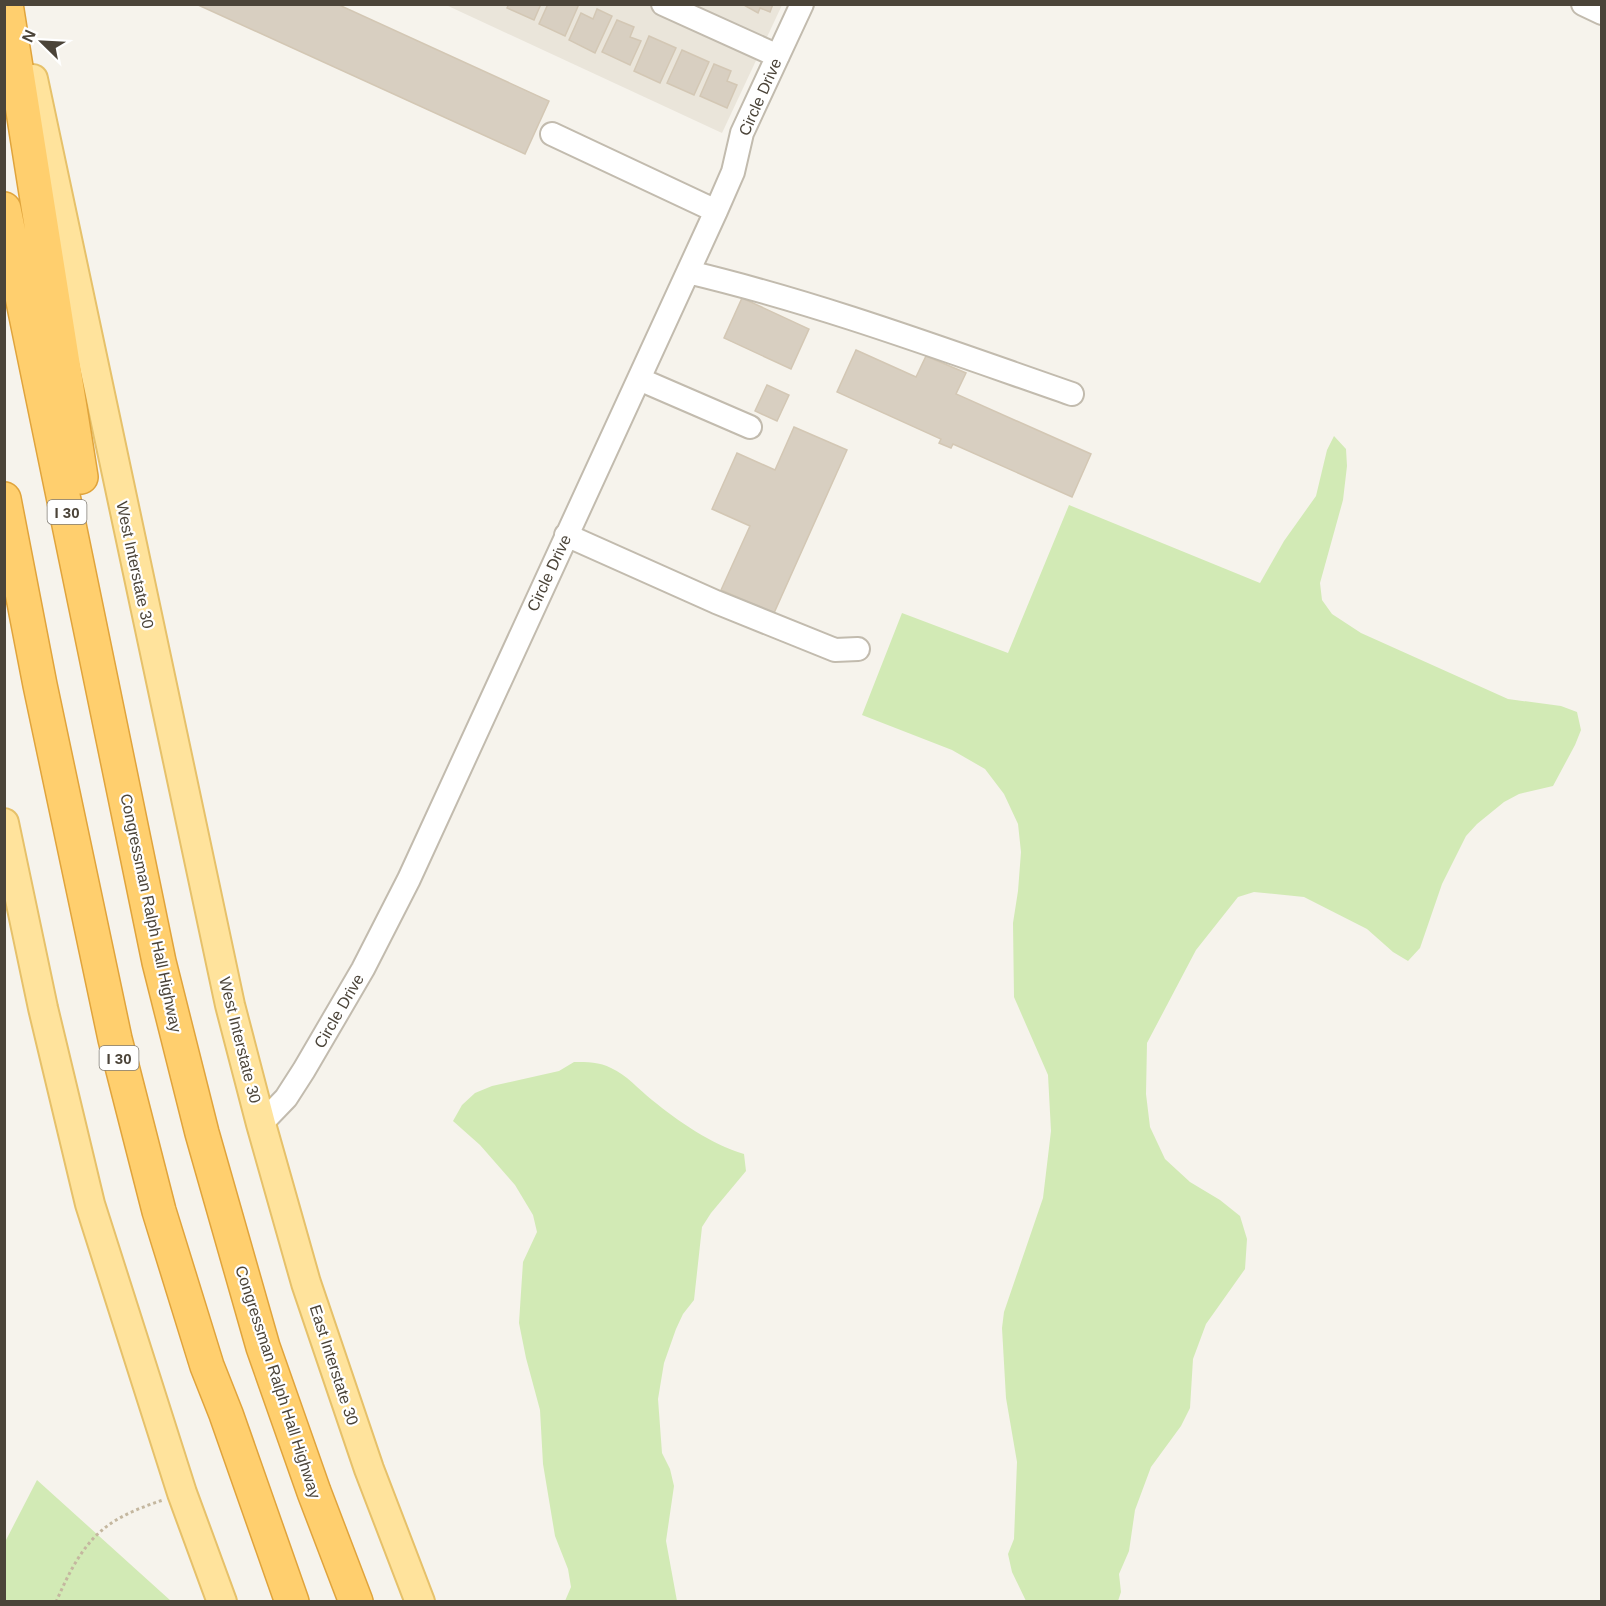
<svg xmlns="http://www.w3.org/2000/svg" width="1606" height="1606" font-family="Arial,sans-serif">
  <rect width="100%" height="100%" fill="#f6f3ec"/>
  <!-- residential -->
  <path fill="#eae5da" d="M446,5H782L722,133Z"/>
  <!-- green -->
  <path fill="#d2eab5" d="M1334,436L1346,449L1347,466L1343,500L1320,583L1322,600L1332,614L1361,633L1508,699L1561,706L1577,712L1581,730L1575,745L1553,786L1519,794L1504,802L1477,824L1466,836L1442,884L1420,948L1408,961L1393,952L1367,929L1304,897L1254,892L1238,897L1196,950L1147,1043L1146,1094L1150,1127L1165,1159L1190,1182L1220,1200L1240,1216L1247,1239L1245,1269L1206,1324L1193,1359L1190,1408L1181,1426L1151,1467L1135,1510L1129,1551L1119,1574L1121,1592L1118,1601H1026L1012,1572L1008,1554L1014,1539L1017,1462L1006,1398L1002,1328L1004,1312L1043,1198L1051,1131L1048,1075L1014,997L1013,923L1018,891L1021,852L1018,824L1004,794L985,769L952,750L862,715L902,613L1008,653L1069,505L1260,583L1284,541L1316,496L1327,450Z
    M574,1062C587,1062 600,1062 611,1068C627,1075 638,1089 652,1100C679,1122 711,1144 744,1154L746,1171L711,1213L702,1227L694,1300L683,1314L676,1329L664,1363L658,1399L662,1453L670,1469L674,1486L666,1541L677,1601H565L571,1587L568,1569L555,1536L543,1464L540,1410L526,1358L519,1323L523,1262L537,1232L533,1215L515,1185L480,1145L453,1121L462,1105L475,1093L492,1086L559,1071Z
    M37,1480L171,1601H5V1542Z"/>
  <!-- building -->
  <path fill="#d8cfc1" stroke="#d3c7b4" stroke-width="1.5" d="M196,4H337L549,101L525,154Z
    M509,4H541L534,20L507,8Z
    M548,4H579L565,36L539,24Z
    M742,4H773L770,12L760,8L758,13Z
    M597,9L612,16L595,53L569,40L581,13L593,19Z
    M617,20L634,27L630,37L641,41L630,65L602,52Z
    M649,36L676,48L660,83L634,71Z
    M682,50L709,62L694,95L667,83Z
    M714,64L731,71L727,81L737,85L727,108L700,96Z
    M742,298L809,329L791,369L724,338Z
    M856,350L916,377L926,356L966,373L956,394L1091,454L1072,497L953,444L951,448L939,443L941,439L837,392Z
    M767,385L789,395L777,421L755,411Z
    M794,427L847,450L774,613L721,590L750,526L712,509L737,453L775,470Z"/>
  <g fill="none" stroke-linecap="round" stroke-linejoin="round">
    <defs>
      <path id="minor" d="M663,4L778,56
        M1583,4L1602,13
        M552,134L716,211
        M688,272C819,303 945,350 1072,394
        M639,379L750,427
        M566,535L716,602L835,650L858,649
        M261,1124L286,1098L304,1070L363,969L409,879L716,211L733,172L742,133L802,4"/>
      <path id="major" d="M33,79L230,1005L261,1124L306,1283L369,1469L420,1602
        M4,823L43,1008L90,1204L182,1493L222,1602"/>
      <path id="highway" d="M6,4L81,477
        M4,209L159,962L202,1133L263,1347L314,1492L356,1602
        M4,499L40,685L115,1039L159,1211L207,1366L226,1414L292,1602"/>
    </defs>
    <!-- minor casing -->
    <use href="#minor" stroke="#c2bbae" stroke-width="26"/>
    <!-- major casing -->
    <use href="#major" stroke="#e6c16a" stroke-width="32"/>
    <!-- highway casing -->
    <use href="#highway" stroke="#e0a43c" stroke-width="36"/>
    <!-- path -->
    <path stroke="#c4b79f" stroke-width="3" stroke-dasharray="3 3" stroke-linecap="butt" d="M56,1602C67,1577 80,1549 101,1531C118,1516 142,1507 163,1500"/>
    <!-- minor -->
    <use href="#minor" stroke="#fff" stroke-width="22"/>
    <!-- major -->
    <use href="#major" stroke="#ffe39c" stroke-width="28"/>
    <!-- highway -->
    <use href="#highway" stroke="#ffcf6e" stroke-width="33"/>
  </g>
  <g text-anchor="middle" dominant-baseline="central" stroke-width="4.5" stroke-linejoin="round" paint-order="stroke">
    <!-- shield labels -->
    <g fill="#fff" stroke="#817c74" stroke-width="1.5">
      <rect x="47.5" y="500" width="39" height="24" rx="4.5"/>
      <rect x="99.5" y="1046" width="39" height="24" rx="4.5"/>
    </g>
    <g font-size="15" font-weight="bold" fill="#4b4439">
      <text x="67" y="512">I 30</text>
      <text x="119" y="1058">I 30</text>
    </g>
    <!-- street labels -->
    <g font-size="16" fill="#4b4439" stroke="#fff">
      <text transform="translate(760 97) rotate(-66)">Circle Drive</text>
      <text transform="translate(135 565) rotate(78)">West Interstate 30</text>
      <text transform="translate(549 573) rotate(-65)">Circle Drive</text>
      <text transform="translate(151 913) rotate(78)">Congressman Ralph Hall Highway</text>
      <text transform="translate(339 1011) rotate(-60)">Circle Drive</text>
      <text transform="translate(240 1040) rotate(76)">West Interstate 30</text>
      <text transform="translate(334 1365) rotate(72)">East Interstate 30</text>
      <text transform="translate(278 1382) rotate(72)">Congressman Ralph Hall Highway</text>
    </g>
  </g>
  <!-- border -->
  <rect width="1606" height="1606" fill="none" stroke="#4b4439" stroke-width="12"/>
  <!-- north arrow -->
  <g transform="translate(42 42) rotate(294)" stroke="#ffffff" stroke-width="4.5" paint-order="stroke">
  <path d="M0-4.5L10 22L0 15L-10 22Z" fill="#4b4439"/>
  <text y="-9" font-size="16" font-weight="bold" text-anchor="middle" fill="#4b4439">N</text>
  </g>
</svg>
